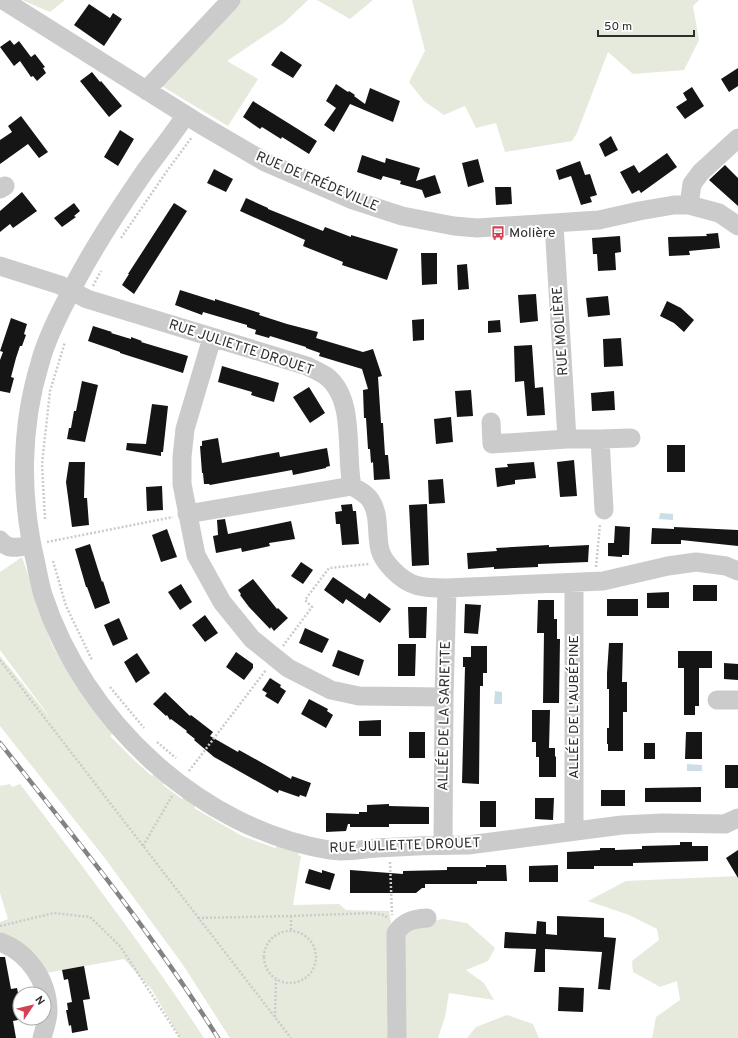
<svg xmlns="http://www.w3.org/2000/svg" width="738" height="1038" font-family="Overpass,sans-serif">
  <rect width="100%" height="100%" fill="#fff"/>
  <!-- green -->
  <path fill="#e5eadd" d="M22,0H65L50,12Z
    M239,0H308L285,22L227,61L258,79L228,126L160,85Z
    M317,0H373L350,19Z
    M412,0H699L693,6L699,40L684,70L633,74L608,52L577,133L572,141L505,152L496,123L476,128L465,106L444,115L424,101L409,82L425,51Z
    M22,557L52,645L94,711L98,709L116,731L110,736L135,761L152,776L157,771L166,779L163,785L182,799L186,794L199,802L194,808L242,836L275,848L280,843L301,850L298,855L301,856L293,905L339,904L346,910L389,911L392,928L393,1038H230L183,965L104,857L0,726V656L52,720L0,650V572Z
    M10,784L12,787L20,784C84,868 147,951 204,1038H180L152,990L124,959L46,973L0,933V922L8,919L0,893V786Z
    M738,876V1038H652L656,1017L680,1000L677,981L660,987L633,972L632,961L659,940L657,929L629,915L588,901L626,881Z
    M443,919L467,923L495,948L488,961L466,970L484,983L494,1000L449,993L445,1017L438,1038H406L400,937L408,926Z
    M507,1015L533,1024L539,1038H467L476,1027Z"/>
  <!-- water -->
  <path fill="#cbdee8" d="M660,513L673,514V520L659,519Z
    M495,691L502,692V704H494Z
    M687,764L702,765V771H687Z"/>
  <!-- building -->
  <path fill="#151515" d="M89,4L110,18L113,13L122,19L104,46L74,25Z
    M10,40L14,45L19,41L31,57L35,54L45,67L43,68L46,73L37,81L33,76L31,77L20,61L14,66L0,47Z
    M281,51L302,65L293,78L271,65Z
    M738,68V86L729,92L721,79Z
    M92,72L100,82L101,81L122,106L109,117L80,81Z
    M336,84L348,92L349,91L355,95L354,96L365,104L370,88L400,101L393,122L350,104L334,132L324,125L336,108L326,101Z
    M692,87L704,106L685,119L676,107L687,100L683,93Z
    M253,101L317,141L309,154L282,137L281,139L262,127L260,129L243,117Z
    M21,116L48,152L39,158L28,144L0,164V140L12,132L8,126Z
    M120,130L134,139L118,166L104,157Z
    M611,136L618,150L605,157L599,144Z
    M667,153L677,167L641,193L639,190L632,194L620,172L634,165L639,173Z
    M362,155L385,163L386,158L420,168L416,181L435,175L441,193L425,198L422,190L400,184L401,181L383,176L381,180L357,172Z
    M478,159L484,182L468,187L462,163Z
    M580,161L585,175L590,174L597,195L590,197L592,202L581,205L571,176L559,180L556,170Z
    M725,165L738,178V206L709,180Z
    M214,169L233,179L226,192L207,183Z
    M495,187H511L512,204L496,205Z
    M22,192L37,211L13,228L10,224L0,232V211Z
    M246,198L268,208V209L323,231L325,227L351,237V235L398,249L387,280L342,265L343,262L303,246L305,240L240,211Z
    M74,203L80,211L74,216L76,217L62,227L54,218Z
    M174,203L187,211L134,294L122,285L129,274H128Z
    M718,233L720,248L689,251L690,255L669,256L668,237L707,236L706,234Z
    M620,236L621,252L615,253L616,270L598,271L597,254H593L592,238Z
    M421,253H437V284L422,285Z
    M467,264L469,289L458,290L457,265Z
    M180,290L215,301V299L260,313L259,315L287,324L318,332L316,338L363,352L373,349L382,376L378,377L381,423H383L385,455H388L390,479L374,480L373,462L371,463L370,449H368L366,418H364L363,390L368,389L362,369L319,356L320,353L306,348V347L270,336L269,338L255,334L256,330L247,327V325L203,312L202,315L175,305Z
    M536,294L538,321L520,323L518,295Z
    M608,296L610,315L588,317L586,298Z
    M667,301L681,308L694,320L684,332L674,323L660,316Z
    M11,318L27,324L24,334L26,335L22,346H20L16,358L11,377L14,378L10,393L0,391V360L3,352L0,351Z
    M424,319V340L413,341L412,320Z
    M500,320L501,332L488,333V321Z
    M93,326L112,332L111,333L131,339V337L142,341L141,342L188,356L183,373L120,353V352L88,341Z
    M621,338L623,366L604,367L603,339Z
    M532,345L535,388L543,387L545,415L527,416L524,381L515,382L514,346Z
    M222,366L279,383L274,402L251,395L252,392L218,382Z
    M82,381L98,385L85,442L67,439L69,428H71L74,411H76Z
    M309,387L325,413L310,423L293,397Z
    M471,390L473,416L457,417L455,391Z
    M614,391L615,410L592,411L591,393Z
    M152,404L168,406L163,452H161V456L126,450L127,443L146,444Z
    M451,417L453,442L436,444L434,419Z
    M218,438L222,463L279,452L280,457L327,448L330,466L326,467V468L293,475L292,470L210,485L209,484H204L203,473H202L200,446H202V441Z
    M667,445H685V472H667Z
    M574,460L577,496L560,497L557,462Z
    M69,462H85L84,498H87L89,525L72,527L66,482Z
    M534,462L536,478L515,480V484L497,487L495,468L508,467L507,464Z
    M443,479L445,503L429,504L428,480Z
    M162,486L163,510L147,511L146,487Z
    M352,504L353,511H356L359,544L342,545L340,524H336L335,512L342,511L341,505Z
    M427,504L429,565L412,566L409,505Z
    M225,519L228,534L291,521L295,539L269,543L270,546L242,552L241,548L216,553L213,536L218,535L217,520Z
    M615,526L630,527L629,555H622V557L608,556V543H614Z
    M674,527L738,530V546L681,540V544H651L652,528L674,529Z
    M167,529L177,557L161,562L152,535Z
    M90,544L102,582L103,581L110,603L95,609L87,587H86L75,549Z
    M549,545V547L589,545L588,562L538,564V567L494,569V567L468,569L467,553L497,551L496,548Z
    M301,562L313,570L303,584L291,576Z
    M333,577L365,599L369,593L391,609L380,623L346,599L343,604L324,590Z
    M253,579L277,609L278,608L288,618L274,631L271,627L270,629L249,607L240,595L241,594L238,590Z
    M181,584L192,602L180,610L168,592Z
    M693,585H717V601H693Z
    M669,592V608H647V593Z
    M607,599H638V616H607Z
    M538,600H554V619H557V639H560L559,703H543L544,633H537Z
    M465,604L481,605L478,634L464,633Z
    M408,607H427L426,638H409Z
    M205,615L218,633L205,642L192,625Z
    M119,618L128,639L113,646L104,625Z
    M305,628L329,639L322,653L299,643Z
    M609,643H623L622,682H627V712H623V751H608V744H607V728H609V689H607V673Z
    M398,644H416L415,676H398Z
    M471,646H487V673H483V686H480L479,784L462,783L465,667H463V657H471Z
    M338,650L364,660L359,676L332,666Z
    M678,651H712V668H699V706H695V715H684V668H678Z
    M236,652L253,664V668L244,680L226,667Z
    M137,653L150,673L136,683L124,662Z
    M724,663L738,664V680L724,679Z
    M270,678L281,685L280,687L286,691L278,704L265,696L267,693L262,690Z
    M165,692L190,716L191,715L213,732L210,736L238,752L239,750L291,779L292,776L311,783L306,797L300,795L299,797L279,790L278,793L214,757L194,740L195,739L186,732L187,731L171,719L170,720L167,715L166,716L153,704Z
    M309,699L328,709L327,711L333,715L326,728L301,714Z
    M532,710H550L549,748H555V756L556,757V777H539V757H536V742H532Z
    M381,720V736H359V721Z
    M409,732H425V758H409Z
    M686,732H702V759H685Z
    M644,743H655V759H644Z
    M725,765H738V788H725Z
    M701,787V802H645V788Z
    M601,790H625V806H601Z
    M535,798H554L553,820L535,819Z
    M480,801H496V827H480Z
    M389,804V806L429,807V824H389V827H350V824H348L346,831L326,832V813L359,814V812H367V805Z
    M680,842H692V846H708V861L633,863V866H594V869H567V852L600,850V848H615V850L642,849V846L680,845Z
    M738,850V878L726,858Z
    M486,865H506L507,881H477V884H425V888H422L416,893H350V870L403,874V871L447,870V867H486Z
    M558,865V882H529V866Z
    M309,869L322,873V870L335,874L330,890L305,883Z
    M557,916L604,918V937L616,938L610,990L598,989L602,952L545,949V972H534L536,949L504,948L505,932L536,934L537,921L546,922V934L557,935Z
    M0,957H5L11,989L17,988L20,1003L17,1004L18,1011L16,1012L18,1020L13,1021L16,1038H0Z
    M84,966L90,999L83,1000L88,1030L72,1033L71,1025L69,1026L66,1010H68L67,1003L72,1002L68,979L64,980L62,970Z
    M559,987L584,988L583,1012L558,1011Z"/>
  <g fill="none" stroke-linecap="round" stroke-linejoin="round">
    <!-- path -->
    <path stroke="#cbcbcb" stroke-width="2.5" stroke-dasharray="2 2" stroke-linecap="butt" d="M121,238L167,171L192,137
      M93,286L101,271
      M45,519L42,464L50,391L65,342
      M47,542L173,517
      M53,561L66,606L92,660
      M596,567L600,524
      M283,646L312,607L305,600L329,568L369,564
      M0,660L291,1038
      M110,687L144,728
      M157,742L176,758
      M189,771L266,670
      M143,846L172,796
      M390,862L392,915
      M291,916V931
      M198,918L291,916L372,913L384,915L388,918
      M0,926L54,913L90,917L120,946L180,1038
      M264 957a26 26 0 1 1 52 0a26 26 0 1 1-52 0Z
      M275,1017L276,980"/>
    <!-- minor -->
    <path stroke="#cbcbcb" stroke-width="19" d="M3,0L200,124L265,162L353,200L402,216L454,226L477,228L599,220L639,211L674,205H689L719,213L738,226
      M147,91L152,84L231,0
      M186,115C173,134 159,152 145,171C117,212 89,254 67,299C56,320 46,340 40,363C20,428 20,498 36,564C38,574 40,585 43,595C84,720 198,828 329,850C344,853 362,849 377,848C407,846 438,845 468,845L622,825L662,823L725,824L738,818
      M0,189L5,186
      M689,205L692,184L701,172L738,138
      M554,224L567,439H600L604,510
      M0,266L60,285L87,299L307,366C313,369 320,372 326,376C356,398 345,453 352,486C359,490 367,494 371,501C380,515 376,534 380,550C382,558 387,564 393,570C410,588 424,588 447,588L603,581L668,566L696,562L726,566L738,571
      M212,338L185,429L182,457V484L196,555L222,602L252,639L288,668L331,690L359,696L444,697
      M491,422L492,444L567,439
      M600,439L631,438
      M187,514L352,486
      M0,540C8,551 20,547 31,545
      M717,700H738
      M574,831V583
      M443,845L444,697L447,588
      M0,942C28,952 48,981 48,1011C48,1020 44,1030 42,1038
      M397,1038L396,933C404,921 413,919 427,918"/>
    <defs>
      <path id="rail" d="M0,743C76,839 153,934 218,1038"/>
    </defs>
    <!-- rail casing -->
    <use href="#rail" stroke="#838383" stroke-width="4.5"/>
    <!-- rail -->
    <use href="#rail" stroke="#fff" stroke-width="3" stroke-dasharray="9" stroke-linecap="butt"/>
  </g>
  <!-- icons -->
  <defs>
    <symbol id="bus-bare" viewBox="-9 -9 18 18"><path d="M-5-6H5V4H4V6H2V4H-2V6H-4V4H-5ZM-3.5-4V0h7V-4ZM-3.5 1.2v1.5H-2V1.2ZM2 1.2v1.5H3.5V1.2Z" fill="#d44154" stroke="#fff" stroke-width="2.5" paint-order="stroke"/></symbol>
  </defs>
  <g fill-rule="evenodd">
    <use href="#bus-bare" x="488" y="223" width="20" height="20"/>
  </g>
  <g text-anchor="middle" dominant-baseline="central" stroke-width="4" stroke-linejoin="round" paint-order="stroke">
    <!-- street labels -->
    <g font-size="14" fill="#2e2e2e" stroke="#fff">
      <text transform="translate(317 182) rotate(23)">RUE DE FRÉDEVILLE</text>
      <text transform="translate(561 331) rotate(-94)">RUE MOLIÈRE</text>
      <text transform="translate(241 348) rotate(18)">RUE JULIETTE DROUET</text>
      <text transform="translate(574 707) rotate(-90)">ALLÉE DE L'AUBÉPINE</text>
      <text transform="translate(445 716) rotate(-89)">ALLÉE DE LA SARIETTE</text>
      <text transform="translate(405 846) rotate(-2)">RUE JULIETTE DROUET</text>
    </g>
    <!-- poi labels -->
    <g font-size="14" fill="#2e2e2e" stroke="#fff" text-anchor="start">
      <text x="509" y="233">Molière</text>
    </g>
  </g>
  <!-- north arrow -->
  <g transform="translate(32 1006) rotate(55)"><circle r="19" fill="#ffffff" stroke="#ababab"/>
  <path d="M0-3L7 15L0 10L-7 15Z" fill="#d44154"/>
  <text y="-6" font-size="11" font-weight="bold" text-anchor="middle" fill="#2e2e2e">N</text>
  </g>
  <!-- scale -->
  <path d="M598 30v6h96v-6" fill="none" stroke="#2e2e2e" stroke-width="2"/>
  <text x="604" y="30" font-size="12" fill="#2e2e2e" stroke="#ffffff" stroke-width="3" paint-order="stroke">50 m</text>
</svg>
